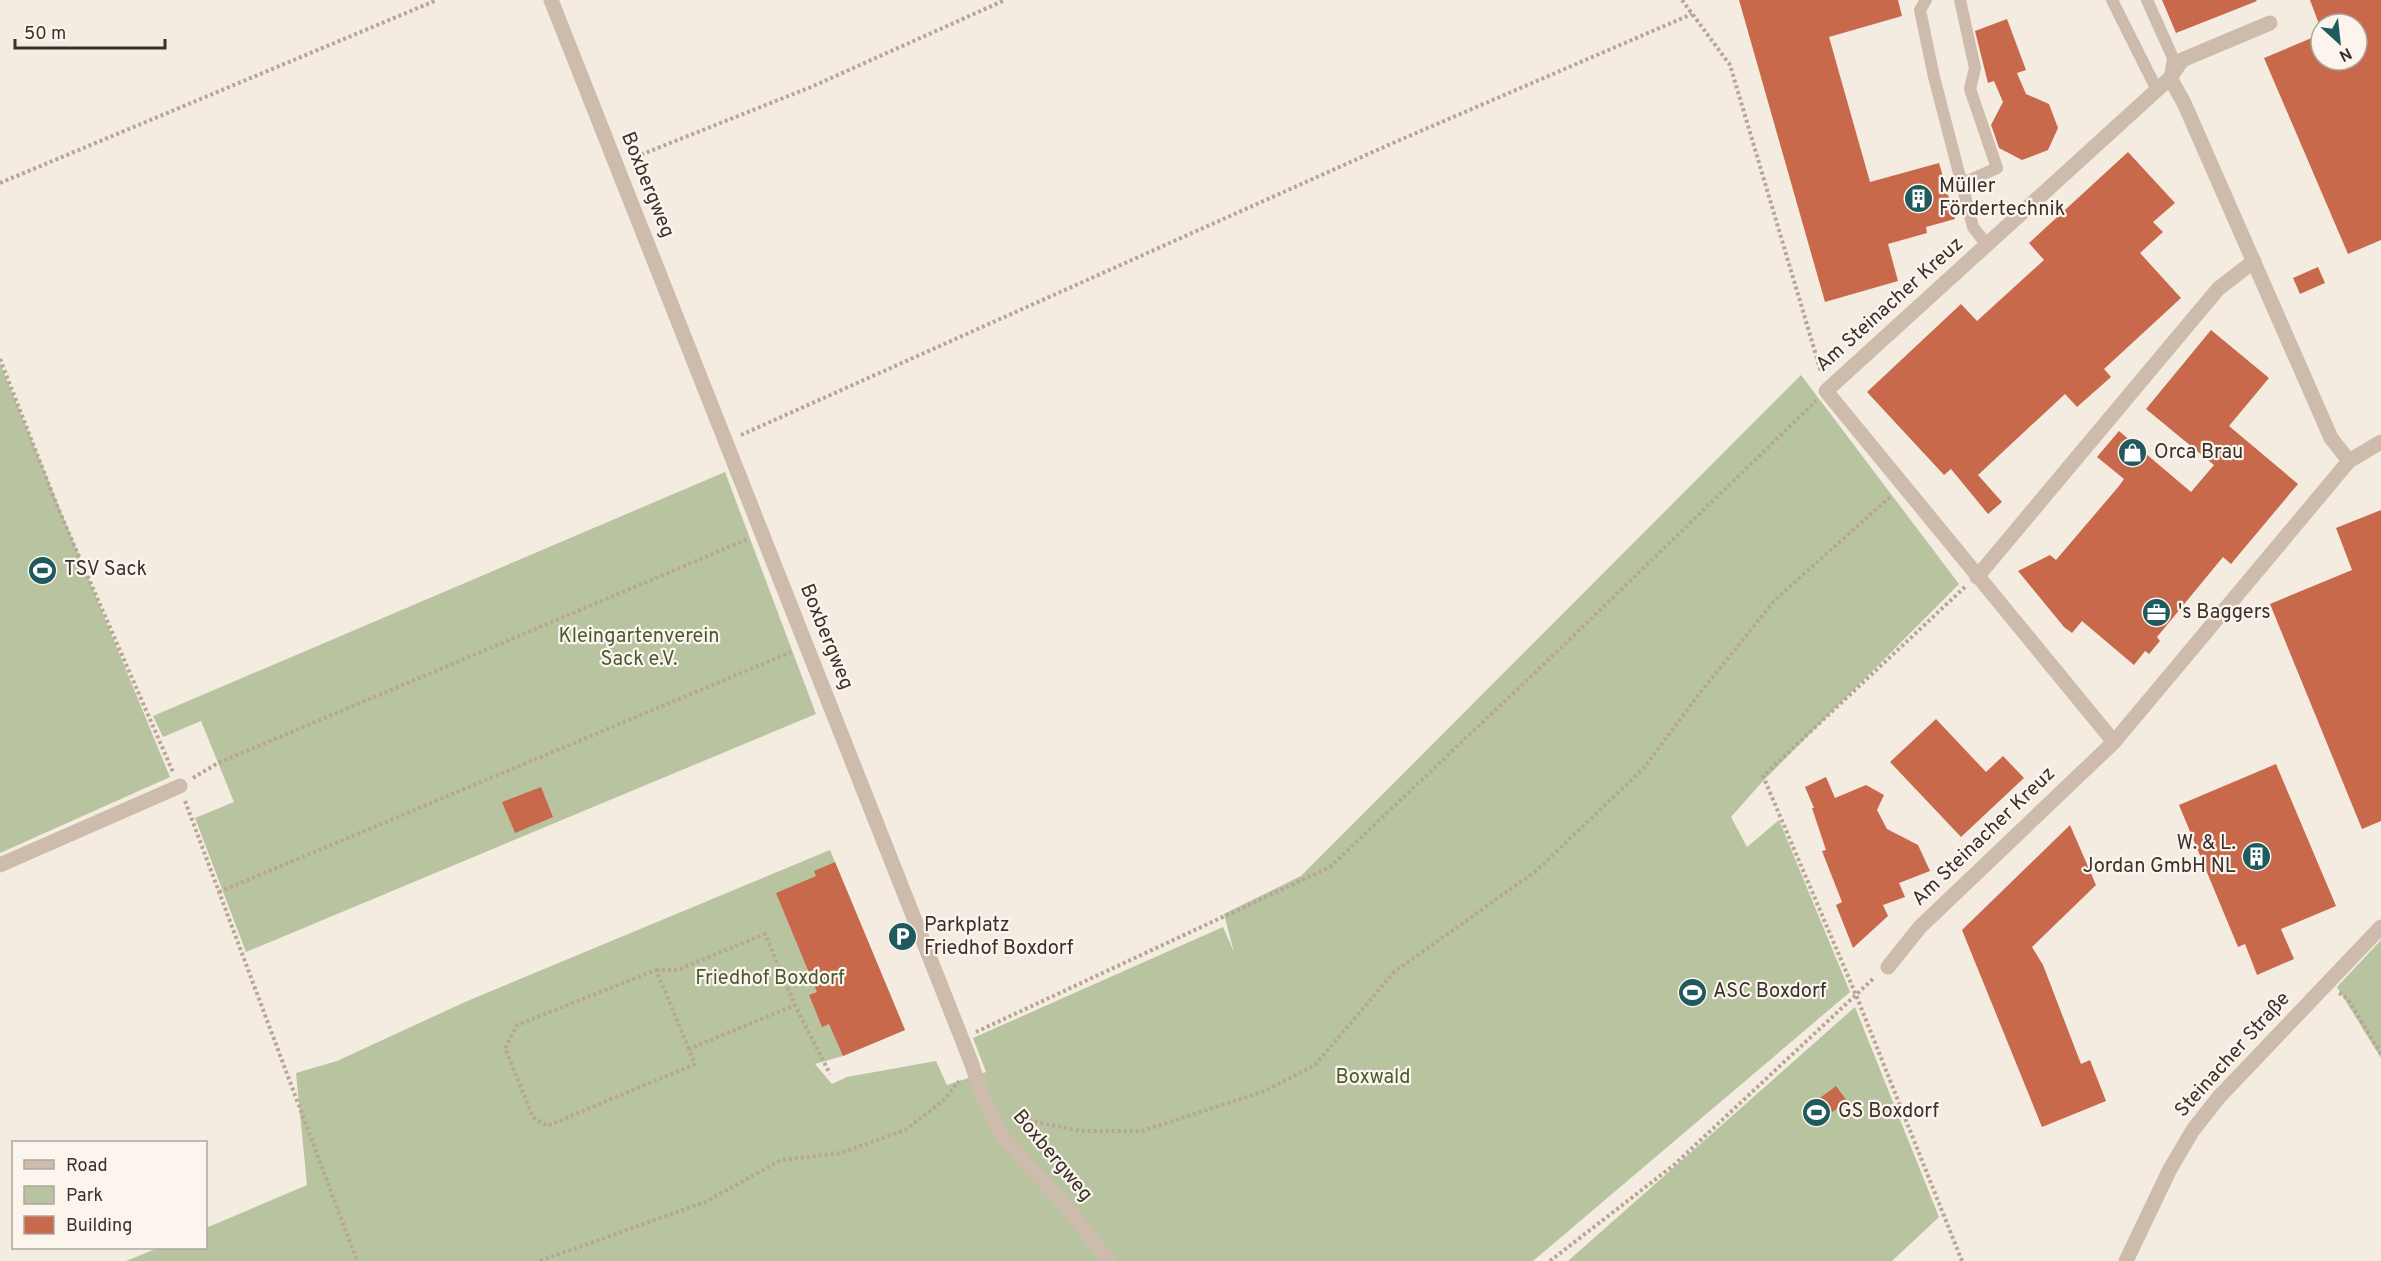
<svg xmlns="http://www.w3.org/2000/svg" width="2381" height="1261" font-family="Overpass,sans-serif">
  <rect width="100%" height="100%" fill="#f4ebe1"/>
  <!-- green -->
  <path fill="#b8c4a0" d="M0,363L170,777L0,853Z
    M1801,375L1959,584L1762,782L1731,817L1747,847L1779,820L1850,992L1533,1261H126L158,1248H206V1228L307,1185L296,1073L337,1061L465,1002L830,850L905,1030L843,1056L815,1064L832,1084L847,1077L936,1061L947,1085L986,1072L973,1038L1223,927L1234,952L1224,914L1301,876Z
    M725,472L816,714L246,952L195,818L234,802L201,721L163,737L153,716Z
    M2381,940V1058L2337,987Z
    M1855,1007L1939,1217L1892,1261H1568Z"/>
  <!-- building -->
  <path fill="#c8694b" d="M1739,0H1898L1902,16L1829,37L1870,182L1939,163L1955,219L1926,227L1927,233L1888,244L1898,281L1825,302Z
    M2162,0H2256L2257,1L2176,33Z
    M2310,0H2381V240L2348,254L2264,58L2321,34V60H2357V24H2319Z
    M2007,19L2026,70L2017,73L2026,94L2049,104L2058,128L2048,150L2022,160L1999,148L1994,133L1991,125L2003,102L1994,81L1988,83L1975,31Z
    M2128,152L2175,203L2153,222L2163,232L2140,253L2181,298L2104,369L2111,377L2077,407L2065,394L1978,475L2002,502L1988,514L1951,469L1944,475L1867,392L1961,304L1977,321L2044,260L2029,243Z
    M2318,267L2325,283L2300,294L2293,278Z
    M2211,330L2269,378L2229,426L2298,484L2231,564L2223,557L2157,637L2160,641L2149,654L2145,651L2134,665L2082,621L2072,633L2064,627L2018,571L2050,555L2056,560L2119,486L2124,479L2097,457L2119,431L2191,492L2214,465L2146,409Z
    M2381,510V821L2362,829L2270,604L2352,570L2336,528Z
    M1936,719L1986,772L2003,756L2024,778L1961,837L1890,762Z
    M2276,764L2336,906L2281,929L2294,959L2257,975L2245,944L2238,947L2179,805Z
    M1826,777L1835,798L1866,785L1884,795L1877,810L1887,829L1918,845L1930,871L1899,883L1905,897L1883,905L1888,916L1853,948L1836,905L1842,902L1822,851L1826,850L1812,808H1814L1805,787Z
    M541,787L553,817L515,833L502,802Z
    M2070,825L2096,885L2032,947L2043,965L2081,1064L2090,1060L2106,1101L2042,1127L1962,930Z
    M835,862L905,1030L843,1056L829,1024L822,1027L809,995L817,992L776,893L816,876L814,871Z
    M1836,1086L1847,1101L1831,1113L1820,1098Z"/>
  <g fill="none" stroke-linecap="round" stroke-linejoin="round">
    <!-- path -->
    <path stroke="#b9a596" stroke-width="4" stroke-dasharray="3 3" stroke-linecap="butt" d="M1682,0L1730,65L1821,372
      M630,159L811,87L1005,0
      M0,183L437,0
      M0,359L58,508L173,772
      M741,435L1393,143L1692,14
      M193,778L218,763L748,539
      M185,801L357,1261
      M219,892L791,652
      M656,970H677L765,934L795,1005L830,1074
      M2339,993L2348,999L2381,1054
      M976,1032L1330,867L1565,644L1816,401
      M689,1049L656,970L517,1025L505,1048L533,1117L547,1126L695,1064L689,1049L795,1005
      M1011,1117L1081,1131H1142L1265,1091L1315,1065L1394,972L1536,871L1644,768L1699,694L1775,600L1891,496
      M540,1261L705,1202L781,1160L841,1153L905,1130L943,1101L959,1081
      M1550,1261L1674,1165L1875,977
      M1962,1261L1856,995L1763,776L1965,587"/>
    <!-- service -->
    <path stroke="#cdbbac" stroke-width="12" d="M1926,0L1920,10L1934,77L1973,227L1987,245
      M1960,0L1975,68L1970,89L1997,168L1961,184
      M2112,0L2157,90
      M2147,0L2173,58L2170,77"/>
    <!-- minor -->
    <path stroke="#cdbbac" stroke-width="15" d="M551,0L971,1062L983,1098L1002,1136L1066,1206L1109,1261
      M2270,23L2182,60L2170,78L1826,391L2114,742L2349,461L2381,442
      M2170,78L2184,103L2331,438L2349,461
      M1977,577L2218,289L2254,261
      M0,865L180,786
      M1888,967L1920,927L2114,742
      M2126,1261L2170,1169L2193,1130L2219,1097L2381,927"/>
  </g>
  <!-- icons -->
  <defs>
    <symbol id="building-disc" viewBox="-11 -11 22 22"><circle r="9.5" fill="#1f5a5e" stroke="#fbf5ee"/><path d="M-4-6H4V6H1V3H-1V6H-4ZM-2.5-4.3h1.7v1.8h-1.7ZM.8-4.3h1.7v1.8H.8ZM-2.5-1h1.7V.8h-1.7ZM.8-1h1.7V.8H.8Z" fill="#fff"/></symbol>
    <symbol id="shop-disc" viewBox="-11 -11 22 22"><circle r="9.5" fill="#1f5a5e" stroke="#fbf5ee"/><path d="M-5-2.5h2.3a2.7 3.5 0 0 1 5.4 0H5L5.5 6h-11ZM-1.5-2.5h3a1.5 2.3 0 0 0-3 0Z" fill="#fff"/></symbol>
    <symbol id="stadium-disc" viewBox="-11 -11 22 22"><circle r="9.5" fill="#1f5a5e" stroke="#fbf5ee"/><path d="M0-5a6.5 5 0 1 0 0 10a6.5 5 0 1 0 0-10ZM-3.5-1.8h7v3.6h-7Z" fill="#fff"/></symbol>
    <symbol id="office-disc" viewBox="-11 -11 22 22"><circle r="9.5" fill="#1f5a5e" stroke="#fbf5ee"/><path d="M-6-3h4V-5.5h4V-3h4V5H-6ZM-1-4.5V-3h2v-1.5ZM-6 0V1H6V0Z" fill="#fff"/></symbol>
    <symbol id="parking-disc" viewBox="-11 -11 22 22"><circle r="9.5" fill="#1f5a5e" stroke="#fbf5ee"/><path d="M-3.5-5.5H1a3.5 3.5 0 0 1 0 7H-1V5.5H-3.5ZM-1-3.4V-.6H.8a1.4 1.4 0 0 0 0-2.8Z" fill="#fff"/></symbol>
  </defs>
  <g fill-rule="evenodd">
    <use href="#building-disc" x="1902" y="182" width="33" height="33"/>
    <use href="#shop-disc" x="2116" y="436" width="33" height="33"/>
    <use href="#stadium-disc" x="26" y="554" width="33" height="33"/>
    <use href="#office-disc" x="2140" y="596" width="33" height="33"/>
    <use href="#building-disc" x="2240" y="840" width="33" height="33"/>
    <use href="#parking-disc" x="886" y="920" width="33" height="33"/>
    <use href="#stadium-disc" x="1676" y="976" width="33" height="33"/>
    <use href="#stadium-disc" x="1800" y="1096" width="33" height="33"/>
  </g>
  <g text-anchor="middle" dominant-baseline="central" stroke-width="4.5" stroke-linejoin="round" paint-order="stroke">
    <!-- street labels -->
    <g font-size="20" fill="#3b302b" stroke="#fbf5ee">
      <text transform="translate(647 185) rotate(68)">Boxbergweg</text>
      <text transform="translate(1890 305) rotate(-42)">Am Steinacher Kreuz</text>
      <text transform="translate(826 637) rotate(68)">Boxbergweg</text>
      <text transform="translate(1984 837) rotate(-44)">Am Steinacher Kreuz</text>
      <text transform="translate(2233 1055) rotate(-48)">Steinacher Straße</text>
      <text transform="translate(1052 1156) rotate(50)">Boxbergweg</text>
    </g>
    <!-- poi labels -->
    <g font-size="20" fill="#3b302b" stroke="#fbf5ee" text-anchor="start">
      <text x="1939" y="187">Müller<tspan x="1939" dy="23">Fördertechnik</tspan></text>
      <text x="2154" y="453">Orca Brau</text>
      <text x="64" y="570">TSV Sack</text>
      <text x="2178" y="613">'s Baggers</text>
      <text x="2236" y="844" text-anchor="end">W. &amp; L.<tspan x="2236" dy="23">Jordan GmbH NL</tspan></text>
      <text x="924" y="926">Parkplatz<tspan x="924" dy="23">Friedhof Boxdorf</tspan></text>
      <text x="1713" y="992">ASC Boxdorf</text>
      <text x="1838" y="1112">GS Boxdorf</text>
    </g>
    <!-- park labels -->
    <g font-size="20" fill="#4a5a2e" stroke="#fbf5ee">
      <text x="639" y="637">Kleingartenverein<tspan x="639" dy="23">Sack e.V.</tspan></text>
      <text x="770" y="979">Friedhof Boxdorf</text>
      <text x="1373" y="1078">Boxwald</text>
    </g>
  </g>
  <!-- legend -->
  <rect x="12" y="1141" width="195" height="108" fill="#fbf5ee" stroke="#aea6a0" stroke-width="1.5"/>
  <rect x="24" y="1160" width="30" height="9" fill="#cdbbac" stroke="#aea6a0" stroke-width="1.5"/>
  <text x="66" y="1171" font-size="18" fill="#3b302b">Road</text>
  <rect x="24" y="1186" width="30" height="18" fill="#b8c4a0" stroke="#aea6a0" stroke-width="1.5"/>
  <text x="66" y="1201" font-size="18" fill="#3b302b">Park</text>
  <rect x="24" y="1216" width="30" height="18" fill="#c8694b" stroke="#aea6a0" stroke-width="1.5"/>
  <text x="66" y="1231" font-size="18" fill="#3b302b">Building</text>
  <!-- north arrow -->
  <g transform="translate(2339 42) rotate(153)"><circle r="28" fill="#fbf5ee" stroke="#aea6a0" stroke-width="1.5"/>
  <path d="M0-4.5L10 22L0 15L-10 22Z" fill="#1f5a5e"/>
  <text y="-9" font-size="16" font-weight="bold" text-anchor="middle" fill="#3b302b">N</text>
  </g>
  <!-- scale -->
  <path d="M15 39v9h150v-9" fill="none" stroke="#3b302b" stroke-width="3"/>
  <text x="24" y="39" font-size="18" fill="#3b302b" stroke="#fbf5ee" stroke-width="4.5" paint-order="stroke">50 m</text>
</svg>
